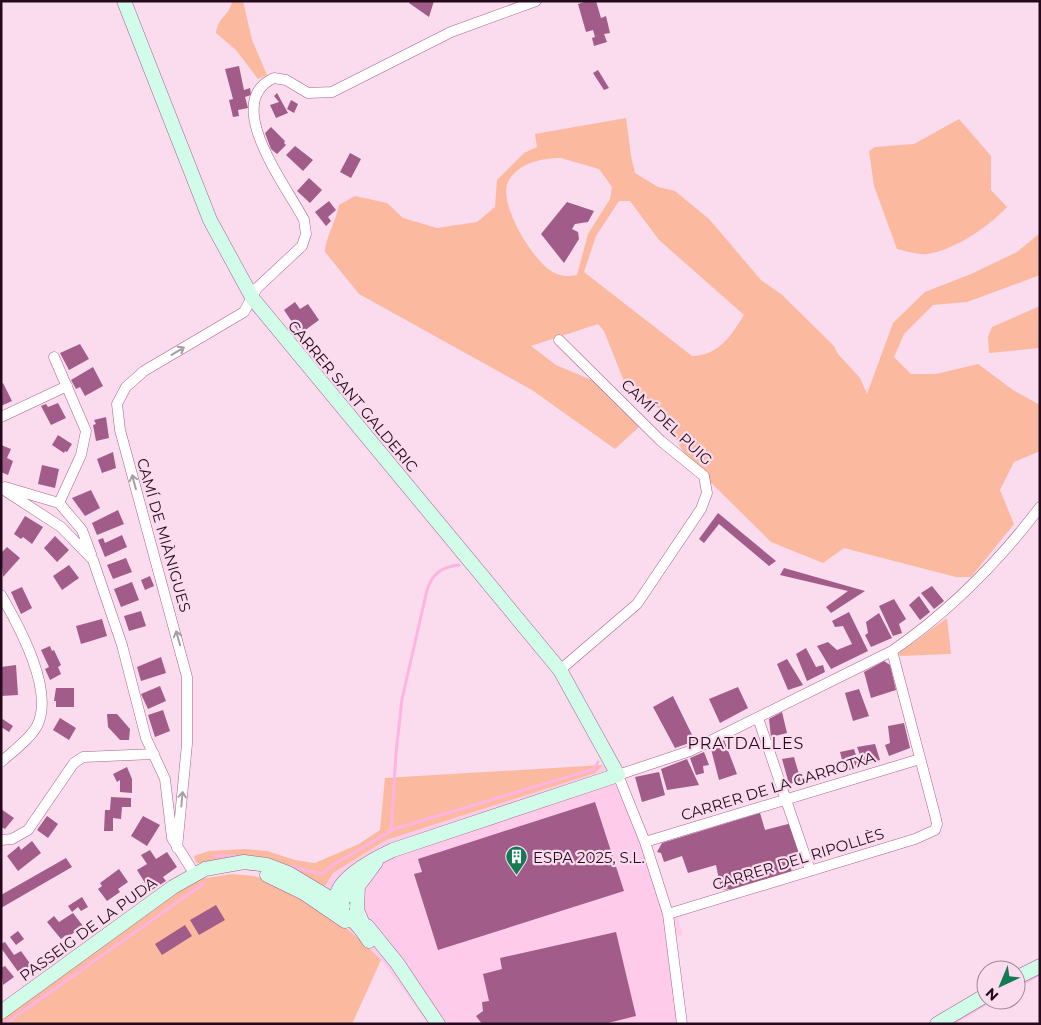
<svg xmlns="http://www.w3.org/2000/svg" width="1041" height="1025" font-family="Montserrat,sans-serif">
  <rect width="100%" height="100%" fill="#fbdbee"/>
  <!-- built -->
  <path fill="#ffcbea" d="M603,765L625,780L669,905L677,916L683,935L676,936L686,1024H429L381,960L349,929L315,905L333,873L386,840L595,773Z"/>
  <!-- green -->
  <path fill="#fbb99f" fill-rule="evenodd" d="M232,1H243L252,40L267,75L258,79L236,50L216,33C218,16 230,16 232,1Z
    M626,118L631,156L635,173L658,187L675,191L709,219L761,280L781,294L834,346L838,354L860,378L867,394L893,323L925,292L971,274L1017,252L1040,233V275L967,302L933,305L904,334L894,357L911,374H936L978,364L1013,390L1040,405V451L1014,462L1000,490L1014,524L971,577H956L844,548L823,563L771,542L688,460L658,408L634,387L625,384L604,331L598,324L531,346L556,365L596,382L640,426L615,449L532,390L359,294L325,252C325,238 336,222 339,205L355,196L387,203L403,218L437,228L477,222L495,207L497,180L524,153L537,147L535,134ZM561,158L599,169L612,187L610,199L588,234L577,275C568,277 559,276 551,271C532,259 496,201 509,180C520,162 543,158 561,158ZM619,201H630L659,240L744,315C731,336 718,356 692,356L584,272L596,236Z
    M959,119L991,156V190L1007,207C988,227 955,250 927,254C918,255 906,251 897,249L874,186L869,151L875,147L914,144Z
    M1040,306V348L989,353L988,337L992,327Z
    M947,618L951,654L900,656L899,653Z
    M603,765L595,773L386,840L333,873L325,886C283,868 242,861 196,863L194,856L209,851L244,849L267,851L295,860L315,863L359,844L380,830L385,778Z
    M232,874C240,875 250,875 258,877C305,890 348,927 381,960L352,1024H1V1020L182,889L200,879Z"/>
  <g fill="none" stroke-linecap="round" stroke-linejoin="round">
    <!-- stream -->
    <path stroke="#feb4e2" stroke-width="3" d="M391,831L396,753L402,699L427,590C432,574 441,567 459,565
      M213,856H241
      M288,866L322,874L333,865L394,829L594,769L598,762
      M1016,987L1040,974
      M5,1024L203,884
      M951,1024L992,1000"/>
  </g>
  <!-- building -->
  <path fill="#a15c89" d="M410,1H434L429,17L409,3Z
    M587,1H596L601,18L606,16L610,33L604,34L607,42L594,46L592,38L595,37L593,30L586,32L578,4Z
    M239,66L244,90L250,88L251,95L245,97L248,108L238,110L239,116L233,117L229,100L233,99L225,69Z
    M598,70L609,88L604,90L593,73Z
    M277,93L288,113L276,118L270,105L279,102L274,96Z
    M291,100L298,104L294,113L287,109Z
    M271,127L285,141L284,143L286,145L277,154L271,149L265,133Z
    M295,146L313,160L303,171L286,155Z
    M350,153L361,159L351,178L340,172Z
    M309,178L322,190L310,203L297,191Z
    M329,201L336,210L328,217L331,221L326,226L315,212Z
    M567,202L594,211L588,222L575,224L572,229L578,232L579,239L564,263L541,234Z
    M295,302L300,309L308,304L319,320L300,334L284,310Z
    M80,344L89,359L69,370L60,353Z
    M93,367L103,386L85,396L80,387L76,389L71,380Z
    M3,383L12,401L1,406V384Z
    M58,403L66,418L51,425L41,406L46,404L48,407Z
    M106,417L109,438L96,441L93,425L96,424L94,420Z
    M58,435L72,444L67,452L65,451L64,453L52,445Z
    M1,445L11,449L7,458L13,461L8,475L1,472Z
    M113,452L116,468L102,473L97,459Z
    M42,465L59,469L55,488L38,484Z
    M91,490L100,508L85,516L72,498Z
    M118,510L124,524L97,535L92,523Z
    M718,513L776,561L769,566L719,524L704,543L699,539Z
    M25,516L43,527L32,544L23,537L21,539L14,534Z
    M122,535L127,547L105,557L98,540L103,538L105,543Z
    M55,536L69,550L57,562L44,548Z
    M7,547L20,558L3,577L1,553Z
    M126,558L132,572L113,579L107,565Z
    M69,565L79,578L62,590L53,576Z
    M784,568L865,591L831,613L826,607L848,591L780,575Z
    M150,576L154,586L145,590L141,580Z
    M132,582L139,600L121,607L114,589Z
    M932,586L944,601L934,609L921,593Z
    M22,587L32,608L21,614L11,592Z
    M919,596L930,612L920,620L909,605Z
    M894,599L906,619L899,624L902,633L893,636L879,606Z
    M141,611L146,626L129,631L124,616Z
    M849,612L868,651L831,669L817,646L828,642L837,650L852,644L843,626L835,627L832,621Z
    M879,613L892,638L871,647L865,635L868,633L866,622Z
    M102,619L107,636L81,644L76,626Z
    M50,646L52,651L54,650L61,665L58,667L61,674L50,680L45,669L49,667L41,650Z
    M806,648L816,667L823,665L825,672L807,681L796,654Z
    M161,657L166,673L141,681L137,667Z
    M787,659L803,685L788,690L777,664Z
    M884,661L890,665L896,690L871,698L864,672Z
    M16,665L18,695L1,696V667Z
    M160,686L166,701L148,709L141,694Z
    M738,687L748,708L720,723L709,699Z
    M56,688H74V707H56V701H54Z
    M859,689L869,716L853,721L845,693Z
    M673,696L695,741L675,748L653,707Z
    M163,710L170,731L155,737L148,715Z
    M782,712L787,733L771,737L769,719Z
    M107,714H117L130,729L129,740H120L108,727Z
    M1,718L13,726L9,732L1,727Z
    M60,718L76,728L69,740L53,730Z
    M904,723L910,748L889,756L885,745L890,743L888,726Z
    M724,740L737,774L719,780L711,749Z
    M875,744L880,760L864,765L857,747Z
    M854,749L860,768L845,771L840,752Z
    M704,752L709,765L703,766L704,773L696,775L690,758Z
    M794,757L801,781L789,784L782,759Z
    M687,759L699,785L667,790L661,769Z
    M127,767L132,779V793L120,792V780L117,782L113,774Z
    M659,772L665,795L642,802L635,777Z
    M111,797L131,798V807H122L121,819L113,818V831H104L105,810H110Z
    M595,802L624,891L438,950L414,874L422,872L418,859Z
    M1,809L14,818L5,829L1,827Z
    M760,813L765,830L792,823L802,857L789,861L792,872L730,891L729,889L724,890L721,889L716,865L688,873L682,856L664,862L661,853L657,852L662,843Z
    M47,816L58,824L48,838L37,830Z
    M143,816L160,825L147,846L131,836Z
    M32,841L41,853L18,871L7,856L19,846L21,850Z
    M150,850L156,859L167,852L177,867L163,877L166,881L150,891L137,870L147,864L141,855Z
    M66,858L72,867L1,908V895Z
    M119,869L128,882L118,889L120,892L107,901L98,889L102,886L100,883Z
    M82,897L88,907L81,911L78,907L72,912L68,906Z
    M216,905L225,920L199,935L190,920Z
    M73,913L83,926L68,937L66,935L61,939L47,922L54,916L59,922Z
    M185,925L192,936L162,955L155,944Z
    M18,931L24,939L16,945L10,937Z
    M616,932L636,1016L604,1024H482L476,1016L483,1011L482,1002L489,1001L483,974L502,969L500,958Z
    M5,942L14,955L21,951L31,965L19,973L1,948V944Z
    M5,966L14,977L3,985L1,968Z"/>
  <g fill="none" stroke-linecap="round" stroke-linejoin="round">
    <defs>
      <path id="street" d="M559,340L661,441L704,476L707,493L701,509L637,604L560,670
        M1,417L67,386
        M5,487L59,503L81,455L86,431L54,357
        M1,488L61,527L93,560L122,645L146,738L165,779L172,838L194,873
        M59,503L82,530L91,554
        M1,595C19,626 55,691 37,726C29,740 13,751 1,762
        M758,718L810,870
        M1,840L12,839L28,830L74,763L83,757L154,754
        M645,842L920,759
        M177,848L187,744V677L120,430L117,404L126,387L144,371L244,312L257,288L302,246L306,234L304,220C288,188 220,102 274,78L286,80L308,93L332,92L451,32L536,1
        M668,914L915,839L935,830L937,824L935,815L892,651
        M682,1024L668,914L645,842L618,775L690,751L892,651C950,611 997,564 1040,507"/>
      <path id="secondary" d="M124,1L210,220L253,299L560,670L618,775L393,850C378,857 321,884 340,910C342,914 348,917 352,920C359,926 364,933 369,941
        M267,875L304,893L345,921
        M358,885L357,910L362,922
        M334,901C353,898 365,876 376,862
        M367,926L397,963L438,1024
        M1016,978L1040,966
        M1,1012L173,887L205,869L244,862L267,865L288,873L343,906
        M937,1024L986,995"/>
    </defs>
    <!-- street casing -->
    <use href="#street" stroke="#a96390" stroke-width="11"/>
    <!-- secondary casing -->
    <use href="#secondary" stroke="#a96390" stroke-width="15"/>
    <!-- street -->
    <use href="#street" stroke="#fff" stroke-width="10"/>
    <!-- secondary -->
    <use href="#secondary" stroke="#d0fce9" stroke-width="14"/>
  </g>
  <!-- one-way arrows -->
  <defs><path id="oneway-shaft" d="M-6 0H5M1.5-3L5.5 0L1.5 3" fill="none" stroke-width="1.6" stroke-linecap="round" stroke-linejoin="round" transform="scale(1.25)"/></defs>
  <g stroke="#a79da4">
    <use href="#oneway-shaft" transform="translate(178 351) rotate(-31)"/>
    <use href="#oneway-shaft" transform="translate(134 482) rotate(-105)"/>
    <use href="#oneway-shaft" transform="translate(178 638) rotate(-106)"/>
    <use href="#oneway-shaft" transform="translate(182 799) rotate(-85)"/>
  </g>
  <!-- icons -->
  <defs>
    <symbol id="building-pin" viewBox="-11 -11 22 30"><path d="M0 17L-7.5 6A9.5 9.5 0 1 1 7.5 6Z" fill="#137a54" stroke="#fbdbee"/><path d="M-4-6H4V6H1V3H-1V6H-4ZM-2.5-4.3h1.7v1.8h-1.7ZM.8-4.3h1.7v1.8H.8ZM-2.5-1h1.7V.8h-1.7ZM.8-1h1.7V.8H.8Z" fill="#fff"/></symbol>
  </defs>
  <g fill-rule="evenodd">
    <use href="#building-pin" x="504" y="844" width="25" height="34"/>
  </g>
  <g text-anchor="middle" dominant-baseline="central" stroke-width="4.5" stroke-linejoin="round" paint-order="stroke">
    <!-- street labels -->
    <g font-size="15" fill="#240a1c" stroke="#fbdbee">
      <text transform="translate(353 396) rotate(50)">CARRER SANT GALDERIC</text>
      <text transform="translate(667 422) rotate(43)">CAMÍ DEL PUIG</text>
      <text transform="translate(164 535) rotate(74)">CAMÍ DE MIÀNIGUES</text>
      <text transform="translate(778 786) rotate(-17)">CARRER DE LA GARROTXA</text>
      <text transform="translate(798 859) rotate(-17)">CARRER DEL RIPOLLÈS</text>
      <text transform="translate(88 929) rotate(-36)">PASSEIG DE LA PUDA</text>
    </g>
    <!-- poi labels -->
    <g font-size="15" fill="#240a1c" stroke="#fbdbee" text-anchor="start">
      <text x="533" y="857">ESPA 2025, S.L.</text>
    </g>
    <!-- neighbourhood labels -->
    <g font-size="16" letter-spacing="1" fill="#240a1c" stroke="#fbdbee">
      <text x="746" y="743">PRATDALLES</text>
    </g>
  </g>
  <!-- border -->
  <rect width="1041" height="1025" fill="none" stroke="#240a1c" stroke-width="5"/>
  <!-- north arrow -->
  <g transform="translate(1001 985) rotate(224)"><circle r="24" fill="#fbdbee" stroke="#a5879a"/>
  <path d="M0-4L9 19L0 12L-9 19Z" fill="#137a54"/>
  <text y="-8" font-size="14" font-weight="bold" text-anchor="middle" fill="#240a1c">N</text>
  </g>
</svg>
